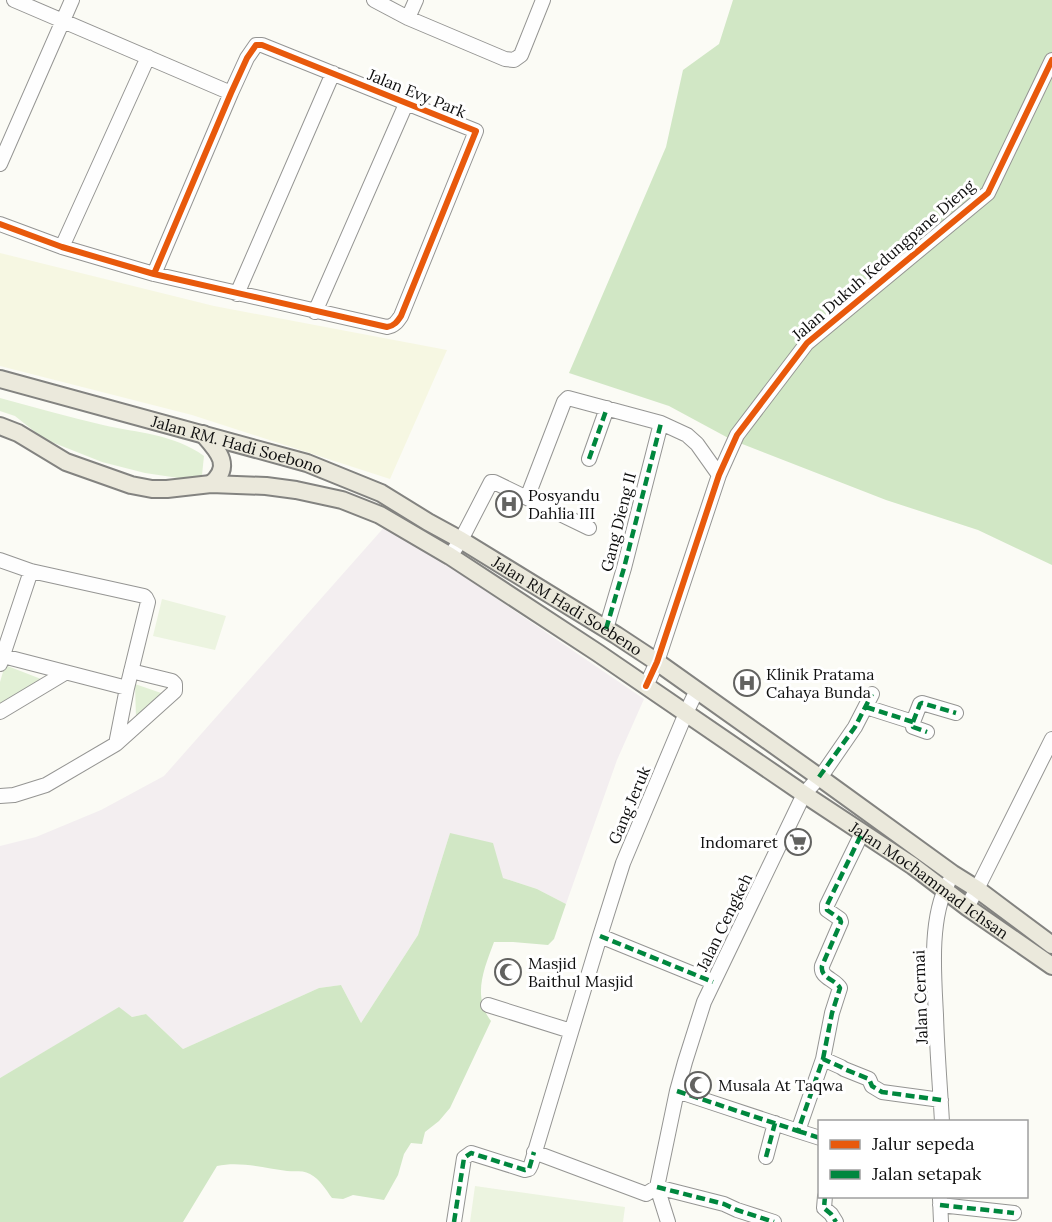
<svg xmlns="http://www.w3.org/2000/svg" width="1052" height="1222" font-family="Lora,serif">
  <rect width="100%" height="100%" fill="#fbfbf5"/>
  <!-- industrial -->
  <path fill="#f3eef0" d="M387,524L644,699L617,760L566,904L537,889L503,878L450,833L418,935L361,1023L341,985L319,988L183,1049L146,1014L132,1017L119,1008L0,1078V846L36,837L101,810L164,776Z"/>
  <!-- farmland -->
  <path fill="#f6f7e2" d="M0,253L214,306L447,350L390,479L192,415L0,366Z"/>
  <!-- green -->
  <path fill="#e2f0d6" d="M0,398C34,407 69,417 103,425C138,433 174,434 204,456L202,475L192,480L145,473L102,462L44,439L15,416L0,411Z
    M5,665L41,679L0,705V682Z
    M135,684L164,694L136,718Z"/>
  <!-- forest -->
  <path fill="#d1e7c5" d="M733,0H1052V565L978,530L886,500L732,440L669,406L569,373L666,147L683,70L719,44Z
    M450,833L493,843L503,878L537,889L566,904L554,939L548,945L513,942H494C484,969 472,996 491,1021L450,1108L439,1121L425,1132L422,1144L411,1143L404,1154L398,1175L384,1200L353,1195L343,1199L332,1198C326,1190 320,1179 310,1174C303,1170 295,1172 287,1171C264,1168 240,1161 217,1166L183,1222H0V1078L119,1007L132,1017L146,1014L183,1049L319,988L341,985L361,1023L418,935Z"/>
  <!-- pitch -->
  <path fill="#ecf4e0" d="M162,599L226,616L215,650L153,636Z
    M475,1186L625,1207L623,1222H470Z"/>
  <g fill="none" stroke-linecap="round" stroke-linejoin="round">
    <defs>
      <path id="minor" d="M14,0L231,93
        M374,0L408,18L505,59L514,60L521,55L543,0
        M408,18L416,0
        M0,164L72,0
        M0,224L62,247L154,274L387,327C394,326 397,322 401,316L476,131L262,45H256L247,58L231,93L154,274
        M62,247L148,57
        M237,294L333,73
        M315,312L406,104
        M589,459L607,408
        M527,498L564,402L568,398L661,423L687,435L697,444L719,475
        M450,556L461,540L491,482H494L589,528
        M0,560L31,571L144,596L146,598L148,602L127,688L3,656
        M606,629L624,568L661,423
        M0,664L31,571
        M646,686L657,662L719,475L737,435L807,343L988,193L1052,60
        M866,707L913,722V727L927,732
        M0,712L65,673
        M913,722L920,704L922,703L956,713
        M116,744L175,691V684L172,681L131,671
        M0,796L14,795L46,785L116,744L127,688
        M967,907L977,889L1052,739
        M600,936L713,982
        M488,1005L571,1031
        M823,1059L832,1013L840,988C835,979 820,978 822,966L841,922L840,919L827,910V905L862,833
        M677,1091L798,1131L823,1059L841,1067L844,1069L869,1079L872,1086L882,1092L941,1100
        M942,1122C940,1086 937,1051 936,1015C934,975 929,919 948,883
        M798,1131L820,1138
        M534,1152L646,1194L657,1187L724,1204L737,1210L774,1222
        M766,1157L775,1123
        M825,1196L824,1208L831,1214L836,1222
        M940,1199L941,1222
        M940,1205L1014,1213
        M454,1222L464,1158L471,1153L525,1170L529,1169L531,1165L600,936L623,863L686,713L697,690
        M668,1222L657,1187L677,1091L685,1062L704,1002L804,794L824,772L855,727L872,694"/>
      <g id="major">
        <path id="s1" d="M0,379L307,463L381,493L428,522L461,540L616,635L657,662L819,777L953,874L977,889L1052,945"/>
        <path id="s2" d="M0,426L18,433L66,462L131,485L152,489H167L211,484L266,486L296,490L342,500L380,515L450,556L598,653L804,794L913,866L967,907L1052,966"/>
        <path d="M203,434C218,451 233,466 211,484"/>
      </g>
    </defs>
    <!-- minor casing -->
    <use href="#minor" stroke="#959593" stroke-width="16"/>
    <!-- major casing -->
    <use href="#major" stroke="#838380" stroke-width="20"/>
    <!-- minor -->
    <use href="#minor" stroke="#fefefe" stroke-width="14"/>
    <!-- major -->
    <use href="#major" stroke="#ebe9dc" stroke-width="16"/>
    <!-- quiet -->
    <path stroke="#00873e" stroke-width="4.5" stroke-dasharray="9 4.5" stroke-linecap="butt" d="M589,459L607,408
      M606,629L624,568L661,423
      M866,707L913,722V727L927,732
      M913,722L920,704L922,703L956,713
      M819,777L855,727L872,694
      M600,936L713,982
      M823,1059L832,1013L840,988C835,979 820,978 822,966L841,922L840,919L827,910V905L862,833
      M677,1091L798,1131L823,1059L841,1067L844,1069L869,1079L872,1086L882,1092L941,1100
      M798,1131L820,1138
      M766,1157L775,1123
      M657,1187L724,1204L737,1210L774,1222
      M825,1196L824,1208L831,1214L836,1222
      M940,1205L1014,1213
      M454,1222L464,1158L471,1153L525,1170L529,1169L534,1152"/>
    <defs>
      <path id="cycleway" d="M0,224L62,247L154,274L387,327C394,326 397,322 401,316L476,131L262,45H256L247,58L231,93L154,274
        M646,686L657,662L719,475L737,435L807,343L988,193L1052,60"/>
    </defs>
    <!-- cycleway casing -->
    <use href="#cycleway" stroke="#fff" stroke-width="10"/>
    <!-- cycleway -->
    <use href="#cycleway" stroke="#e8590c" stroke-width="6"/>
  </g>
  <!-- icons -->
  <defs>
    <symbol id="hospital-ring" viewBox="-11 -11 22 22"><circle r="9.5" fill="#fff" stroke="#626260" stroke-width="1.5"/><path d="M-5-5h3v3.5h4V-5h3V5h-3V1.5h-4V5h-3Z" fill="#626260"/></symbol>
    <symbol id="supermarket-ring" viewBox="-11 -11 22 22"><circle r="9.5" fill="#fff" stroke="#626260" stroke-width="1.5"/><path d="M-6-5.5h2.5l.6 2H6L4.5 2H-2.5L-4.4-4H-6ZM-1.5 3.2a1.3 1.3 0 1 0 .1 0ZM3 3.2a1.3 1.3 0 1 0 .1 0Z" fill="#626260"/></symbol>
    <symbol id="mosque-ring" viewBox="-11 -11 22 22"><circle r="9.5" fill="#fff" stroke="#626260" stroke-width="1.5"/><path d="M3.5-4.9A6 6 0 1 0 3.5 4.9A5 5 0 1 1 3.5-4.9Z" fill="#626260"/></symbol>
  </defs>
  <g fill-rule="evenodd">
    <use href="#hospital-ring" x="494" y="489" width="30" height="30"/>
    <use href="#hospital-ring" x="732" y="668" width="30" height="30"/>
    <use href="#supermarket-ring" x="783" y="827" width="30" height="30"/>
    <use href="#mosque-ring" x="493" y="957" width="30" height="30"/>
    <use href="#mosque-ring" x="683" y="1070" width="30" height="30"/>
  </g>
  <g text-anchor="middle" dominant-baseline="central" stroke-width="6" stroke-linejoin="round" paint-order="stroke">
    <!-- street labels -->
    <g font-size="16" fill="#0f0f0f" stroke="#fff">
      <text transform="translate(417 93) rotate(22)">Jalan Evy Park</text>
      <text transform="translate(883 260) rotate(-41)">Jalan Dukuh Kedungpane Dieng</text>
      <text stroke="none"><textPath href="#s1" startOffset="246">Jalan RM. Hadi Soebono</textPath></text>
      <text transform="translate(618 522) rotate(-76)">Gang Dieng II</text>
      <text stroke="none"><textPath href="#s1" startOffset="616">Jalan RM Hadi Soebeno</textPath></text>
      <text transform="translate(629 805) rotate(-67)">Gang Jeruk</text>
      <text stroke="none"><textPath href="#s2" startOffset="1058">Jalan Mochammad Ichsan</textPath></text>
      <text transform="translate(724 922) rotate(-64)">Jalan Cengkeh</text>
      <text transform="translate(920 997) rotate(-92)">Jalan Cermai</text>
    </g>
    <!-- poi labels -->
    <g font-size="16" fill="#0f0f0f" stroke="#fff" text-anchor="start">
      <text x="528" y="495">Posyandu<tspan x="528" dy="18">Dahlia III</tspan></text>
      <text x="766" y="674">Klinik Pratama<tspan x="766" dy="18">Cahaya Bunda</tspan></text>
      <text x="778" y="842" text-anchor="end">Indomaret</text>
      <text x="528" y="963">Masjid<tspan x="528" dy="18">Baithul Masjid</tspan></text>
      <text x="718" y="1085">Musala At Taqwa</text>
    </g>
  </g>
  <!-- legend -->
  <rect x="818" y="1120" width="210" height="78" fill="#ffffff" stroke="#9f9f9f" stroke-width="1.5"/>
  <rect x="830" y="1140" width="30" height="9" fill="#e8590c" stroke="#9f9f9f" stroke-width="1.5"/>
  <text x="872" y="1150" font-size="18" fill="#0f0f0f">Jalur sepeda</text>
  <rect x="830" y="1170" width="30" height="9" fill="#00873e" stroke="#9f9f9f" stroke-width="1.5"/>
  <text x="872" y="1180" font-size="18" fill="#0f0f0f">Jalan setapak</text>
</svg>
